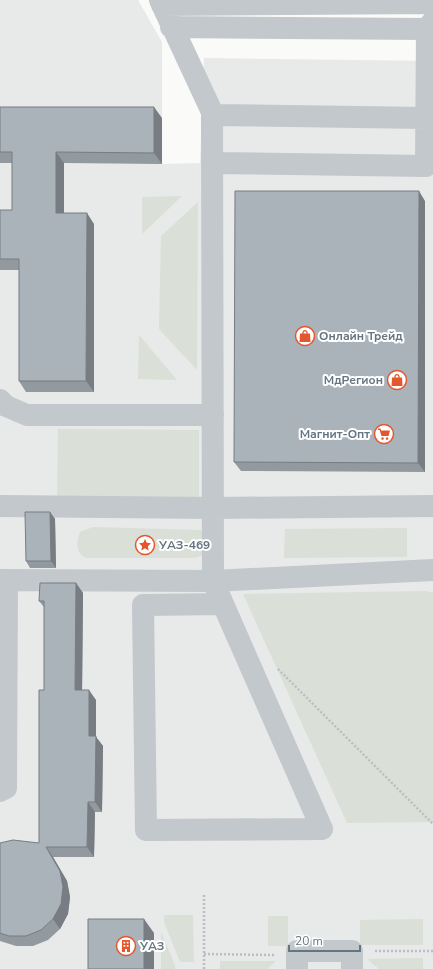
<svg xmlns="http://www.w3.org/2000/svg" width="433" height="969" font-family="'Nunito Sans',sans-serif">
  <rect width="100%" height="100%" fill="#fafaf8"/>
  <!-- built -->
  <path fill="#e8e9e9" d="M0,0H138L162,42V164L200,163L204,58L433,61V969H0Z"/>
  <!-- green -->
  <path fill="#dadfd7" d="M182,196L142,234V197Z
    M198,202L197,370L159,329L161,236Z
    M139,335L177,380L138,379Z
    M58,429L199,430V499L57,497Z
    M93,527L200,530L203,531L205,554L195,558H86C75,553 76,541 80,532Z
    M407,528V557L284,558L285,529Z
    M426,591L433,593V822L347,823L243,594Z
    M164,915H193L194,962H180L164,922Z
    M268,916H288V946H268Z
    M423,919V945H360V920Z
    M161,932L175,965V969H161Z
    M423,958V969H379L367,959Z
    M220,961H276L267,969H220Z"/>
  <g fill="none" stroke-linecap="round" stroke-linejoin="round">
    <!-- path -->
    <path stroke="#bbbfc2" stroke-width="2.5" stroke-dasharray="2 2" stroke-linecap="butt" d="M278,669L433,824
      M204,895V969
      M375,951H433
      M204,954L274,955"/>
    <!-- minor -->
    <path stroke="#c3c8cc" stroke-width="22" d="M160,0L212,112L213,581L223,604L322,829L146,830L143,605L223,604
      M162,5L433,3
      M171,27L427,29
      M212,115L426,118
      M212,163L426,166L427,29L433,21
      M0,400L6,406L27,415H213
      M0,506L213,508L433,506
      M0,580L213,581L433,570
      M0,791L6,788L7,580
      M297,969V951H352V969"/>
  </g>
  <!-- wall -->
  <path fill="#929a9f" d="M0,107L162,118V164L64,163V213L94,224V392H26L19,381V270H0V210H12V163H0Z
    M425,201V472L241,471L234,462Z
    M50,512L55,519L56,568H30L26,561Z
    M76,583L83,593L82,690L96,700V737L103,746L102,812H95L94,857H53L67,881L70,897L68,914L60,929L48,940L33,946H16L0,941V843H39L44,690V607L39,601Z"/>
  <!-- shaded-wall -->
  <path fill="#777d82" d="M154,107L162,118V164L154,153Z
    M56,152L64,163V224L56,213Z
    M419,191L425,201V472L418,463Z
    M87,213L94,224V392L86,381Z
    M50,512L55,519L56,568L51,561Z
    M76,583L83,593L82,700L75,690Z
    M89,690L96,700V737L103,746L102,812L95,802L89,736Z
    M88,802L95,812L94,857L87,847Z
    M46,847L53,857L67,881L70,897L68,914L60,929L53,919Z
    M144,919L154,933V969H144Z"/>
  <!-- building -->
  <path fill="#aab3b9" stroke="#777d82" d="M0,107H154V153L56,152V213H87L86,381H19V259H0V210H12V152H0Z
    M235,191H419L418,463L234,462Z
    M25,512H50L51,561H26Z
    M40,583H76L75,690H89V736H96L95,802H88L87,847H46L60,871L63,887L61,904L53,919L41,930L26,936H9L0,933V843L13,840L39,843V690H44V601H39Z
    M88,919H144V969H88Z"/>
  <!-- icons -->
  <defs>
    <symbol id="shop-ring" viewBox="-11 -11 22 22"><circle r="9.5" fill="#fff" stroke="#e4572e" stroke-width="1.5"/><path d="M-5-2.5h2.3a2.7 3.5 0 0 1 5.4 0H5L5.5 6h-11ZM-1.5-2.5h3a1.5 2.3 0 0 0-3 0Z" fill="#e4572e"/></symbol>
    <symbol id="supermarket-ring" viewBox="-11 -11 22 22"><circle r="9.5" fill="#fff" stroke="#e4572e" stroke-width="1.5"/><path d="M-6-5.5h2.5l.6 2H6L4.5 2H-2.5L-4.4-4H-6ZM-1.5 3.2a1.3 1.3 0 1 0 .1 0ZM3 3.2a1.3 1.3 0 1 0 .1 0Z" fill="#e4572e"/></symbol>
    <symbol id="sight-ring" viewBox="-11 -11 22 22"><circle r="9.5" fill="#fff" stroke="#e4572e" stroke-width="1.5"/><path d="M0-6L1.8-2.2L6-1.7L2.9 1.2L3.7 5.4L0 3.3L-3.7 5.4L-2.9 1.2L-6-1.7L-1.8-2.2Z" fill="#e4572e"/></symbol>
    <symbol id="building-ring" viewBox="-11 -11 22 22"><circle r="9.5" fill="#fff" stroke="#e4572e" stroke-width="1.5"/><path d="M-4-6H4V6H1V3H-1V6H-4ZM-2.5-4.3h1.7v1.8h-1.7ZM.8-4.3h1.7v1.8H.8ZM-2.5-1h1.7V.8h-1.7ZM.8-1h1.7V.8H.8Z" fill="#e4572e"/></symbol>
  </defs>
  <g fill-rule="evenodd">
    <use href="#shop-ring" x="294" y="325" width="22" height="22"/>
    <use href="#shop-ring" x="386" y="369" width="22" height="22"/>
    <use href="#supermarket-ring" x="373" y="423" width="22" height="22"/>
    <use href="#sight-ring" x="134" y="534" width="22" height="22"/>
    <use href="#building-ring" x="115" y="935" width="22" height="22"/>
  </g>
  <g text-anchor="middle" dominant-baseline="central" stroke-width="4" stroke-linejoin="round" paint-order="stroke">
    <!-- poi labels -->
    <g font-size="12" font-weight="bold" fill="#657683" stroke="#fff" text-anchor="start">
      <text x="319" y="336">Онлайн Трейд</text>
      <text x="383" y="380" text-anchor="end">МдРегион</text>
      <text x="370" y="434" text-anchor="end">Магнит-Опт</text>
      <text x="159" y="545">УАЗ-469</text>
      <text x="140" y="946">УАЗ</text>
    </g>
  </g>
  <!-- scale -->
  <path d="M289 945v6h71v-6" fill="none" stroke="#657683" stroke-width="2"/>
  <text x="295" y="945" font-size="12" fill="#657683" stroke="#ffffff" stroke-width="3" paint-order="stroke">20 m</text>
</svg>
